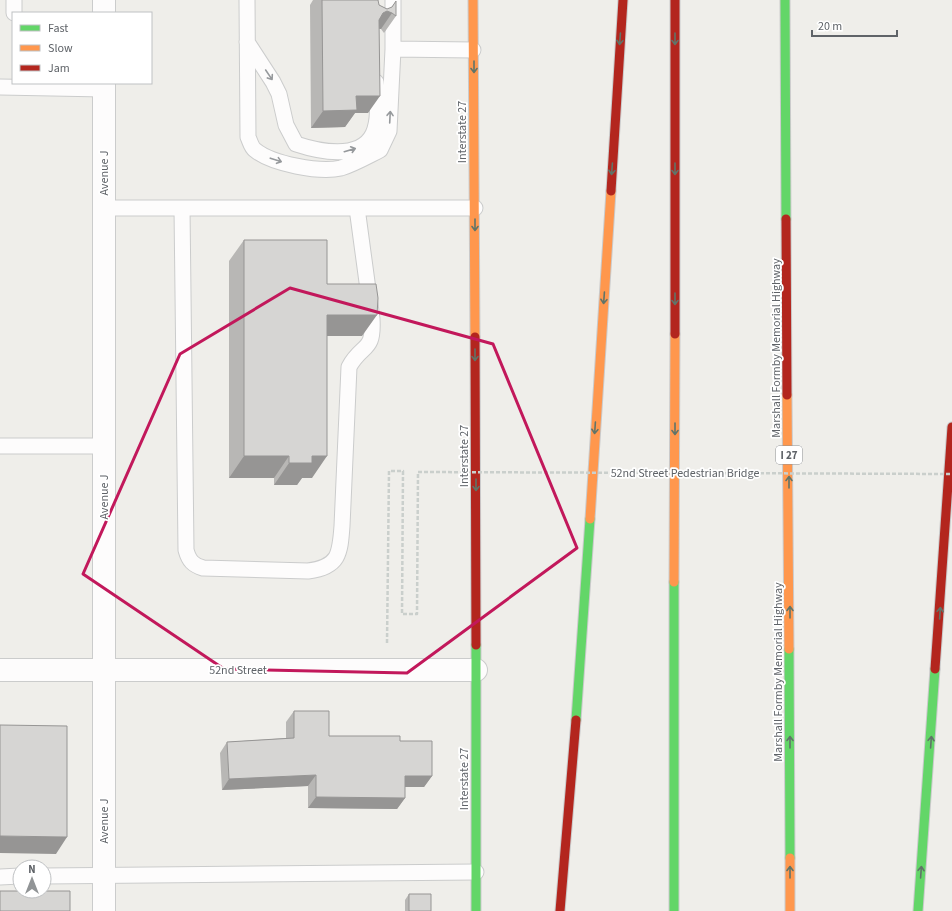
<svg xmlns="http://www.w3.org/2000/svg" width="952" height="911" font-family="'Source Sans 3',sans-serif">
  <rect width="100%" height="100%" fill="#efeeea"/>
  <g fill="none" stroke-linecap="round" stroke-linejoin="round">
    <defs>
      <path id="lane" d="M14,0V13
        M247,0L248,137C250,141 251,147 255,150C272,164 320,173 341,168C354,164 368,156 380,150L389,131L393,49V0
        M247,42L273,82L279,94L286,125L296,144C317,151 360,161 373,134C380,119 377,98 376,82
        M393,49L473,50
        M0,87L104,89
        M104,208H475
        M182,208L186,550C189,561 193,565 203,568L308,571C339,567 340,554 342,526L349,367C362,343 374,353 372,319L357,208
        M0,446H104
        M44,876L476,872
        M0,877L20,876"/>
      <path id="street" d="M104,0V13
        M104,83V911
        M0,670H476"/>
      <path id="fast" d="M785,0L786,219
        M476,645V911
        M789,649L790,858
        M576,720L590,519
        M674,911V582
        M918,911L935,669"/>
      <path id="slow" d="M473,0L475,337
        M787,395L789,649
        M590,519L611,191
        M674,582L675,334
        M790,858V911"/>
      <path id="jam" d="M611,191L623,0
        M786,219L787,395
        M675,334V0
        M475,337L476,645
        M935,669L952,427
        M560,911L576,720"/>
    </defs>
    <!-- lane casing -->
    <use href="#lane" stroke="#cbcccc" stroke-width="17"/>
    <!-- street casing -->
    <use href="#street" stroke="#cbcccc" stroke-width="24"/>
    <!-- fast casing -->
    <use href="#fast" stroke="#cacacb" stroke-width="11"/>
    <!-- slow casing -->
    <use href="#slow" stroke="#cacacb" stroke-width="11"/>
    <!-- jam casing -->
    <use href="#jam" stroke="#cacacb" stroke-width="11"/>
    <!-- path -->
    <path stroke="#cacfcc" stroke-width="2.5" stroke-dasharray="4 2" stroke-linecap="butt" d="M387,643L389,471H403L402,614H417L418,472"/>
    <!-- lane -->
    <use href="#lane" stroke="#fdfcfc" stroke-width="15"/>
    <!-- street -->
    <use href="#street" stroke="#fdfcfc" stroke-width="22"/>
    <!-- fast -->
    <use href="#fast" stroke="#63d668" stroke-width="9"/>
    <!-- slow -->
    <use href="#slow" stroke="#ff974d" stroke-width="9"/>
    <!-- jam -->
    <use href="#jam" stroke="#b3261e" stroke-width="9"/>
    <!-- path-bridge -->
    <path stroke="#cacfcc" stroke-width="2.5" stroke-dasharray="4 2" stroke-linecap="butt" d="M418,472L952,474"/>
  </g>
  <!-- wall -->
  <path fill="#b8b7b5" d="M313,0H322L379,5L387,9L391,8L396,1V16L384,33L381,29H379L368,113H355L345,127L311,128L310,5Z
    M244,240L327,284L362,336H327L312,478H302L297,485H274V478H229V261Z
    M294,711L329,736L400,741L432,776L424,787H405V798L397,809L308,808V786L222,790L220,753L227,742L286,738V722Z
    M409,894L431,911H405V900Z"/>
  <!-- shaded-wall -->
  <path fill="#969594" d="M387,11L392,13L381,29L375,28L371,30L383,13Z
    M356,96H380L368,113H355L345,127L311,128L323,111Z
    M327,315H377L362,336H312Z
    M244,456H289L274,478H229Z
    M312,456H327L312,478H302L297,485H274L289,463Z
    M316,775L308,786L222,790L229,779Z
    M405,776H432L424,787H397Z
    M316,797L405,798L397,809L308,808Z
    M0,836L67,837L56,854L0,853Z"/>
  <!-- building -->
  <path fill="#d6d5d3" stroke="#969594" d="M322,0H378L379,5L387,9L392,7L396,1V16L392,13L387,11L383,13L379,20L380,96H356L357,110L323,111Z
    M244,240H327V284H376L378,298L377,315H327V456H312V463H289V456H244Z
    M294,711H329V736H400V741H432V776H405V798L316,797V775L229,779L227,742L294,738Z
    M0,725L67,726V837L0,836Z
    M0,891H70V911H0Z
    M409,894H431V911H409Z"/>
  <!-- one-way arrows -->
  <defs><path id="oneway-shaft" d="M-6 0H5M1.5-3L5.5 0L1.5 3" fill="none" stroke-width="1.6" stroke-linecap="round" stroke-linejoin="round"/></defs>
  <g stroke="#607468">
    <use href="#oneway-shaft" transform="translate(620 39) rotate(94)"/>
    <use href="#oneway-shaft" transform="translate(675 39) rotate(90)"/>
    <use href="#oneway-shaft" transform="translate(474 67) rotate(90)"/>
    <use href="#oneway-shaft" transform="translate(612 169) rotate(94)"/>
    <use href="#oneway-shaft" transform="translate(675 169) rotate(90)"/>
    <use href="#oneway-shaft" transform="translate(475 225) rotate(90)"/>
    <use href="#oneway-shaft" transform="translate(604 298) rotate(94)"/>
    <use href="#oneway-shaft" transform="translate(675 299) rotate(90)"/>
    <use href="#oneway-shaft" transform="translate(475 355) rotate(90)"/>
    <use href="#oneway-shaft" transform="translate(595 428) rotate(94)"/>
    <use href="#oneway-shaft" transform="translate(675 429) rotate(90)"/>
    <use href="#oneway-shaft" transform="translate(789 482) rotate(-90)"/>
    <use href="#oneway-shaft" transform="translate(476 485) rotate(90)"/>
    <use href="#oneway-shaft" transform="translate(790 612) rotate(-90)"/>
    <use href="#oneway-shaft" transform="translate(940 613) rotate(-86)"/>
    <use href="#oneway-shaft" transform="translate(790 742) rotate(-90)"/>
    <use href="#oneway-shaft" transform="translate(931 742) rotate(-86)"/>
    <use href="#oneway-shaft" transform="translate(790 872) rotate(-90)"/>
    <use href="#oneway-shaft" transform="translate(921 872) rotate(-86)"/>
  </g>
  <g stroke="#96999c">
    <use href="#oneway-shaft" transform="translate(269 75) rotate(56)"/>
    <use href="#oneway-shaft" transform="translate(390 117) rotate(-87)"/>
    <use href="#oneway-shaft" transform="translate(350 150) rotate(-16)"/>
    <use href="#oneway-shaft" transform="translate(276 160) rotate(18)"/>
  </g>
  <!-- marked area -->
  <path fill="none" stroke="#c2185b" stroke-width="3" stroke-linejoin="round" d="M290,288L493,344L577,548L407,673L224,669L83,574L180,354Z"/>
  <g text-anchor="middle" dominant-baseline="central" stroke-width="3.5" stroke-linejoin="round" paint-order="stroke">
    <!-- shield labels -->
    <rect fill="#fff" stroke="#8f9295" stroke-width="1" x="776" y="446" width="26" height="18" rx="3"/>
    <g font-size="11" font-weight="bold" fill="#5f6368">
      <text x="789" y="455">I 27</text>
    </g>
    <!-- street labels -->
    <g font-size="12" fill="#5f6368" stroke="#fff">
      <text transform="translate(462 132) rotate(-90)">Interstate 27</text>
      <text transform="translate(104 173) rotate(-90)">Avenue J</text>
      <text transform="translate(776 348) rotate(-90)">Marshall Formby Memorial Highway</text>
      <text transform="translate(464 456) rotate(-90)">Interstate 27</text>
      <text x="685" y="473">52nd Street Pedestrian Bridge</text>
      <text transform="translate(104 497) rotate(-90)">Avenue J</text>
      <text x="238" y="670">52nd Street</text>
      <text transform="translate(778 672) rotate(-90)">Marshall Formby Memorial Highway</text>
      <text transform="translate(464 779) rotate(-90)">Interstate 27</text>
      <text transform="translate(104 821) rotate(-90)">Avenue J</text>
    </g>
  </g>
  <!-- legend -->
  <rect x="12" y="12" width="140" height="72" fill="#ffffff" stroke="#bfc1c3"/>
  <rect x="20" y="25" width="20" height="6" fill="#63d668" stroke="#bfc1c3"/>
  <text x="48" y="32" font-size="12" fill="#5f6368">Fast</text>
  <rect x="20" y="45" width="20" height="6" fill="#ff974d" stroke="#bfc1c3"/>
  <text x="48" y="52" font-size="12" fill="#5f6368">Slow</text>
  <rect x="20" y="65" width="20" height="6" fill="#b3261e" stroke="#bfc1c3"/>
  <text x="48" y="72" font-size="12" fill="#5f6368">Jam</text>
  <!-- north arrow -->
  <g transform="translate(32 879)"><circle r="19" fill="#ffffff" stroke="#bfc1c3"/>
  <path d="M0-3L7 15L0 10L-7 15Z" fill="#919496"/>
  <text y="-6" font-size="11" font-weight="bold" text-anchor="middle" fill="#5f6368">N</text>
  </g>
  <!-- scale -->
  <path d="M812 30v6h85v-6" fill="none" stroke="#5f6368" stroke-width="2"/>
  <text x="818" y="30" font-size="12" fill="#5f6368" stroke="#ffffff" stroke-width="3" paint-order="stroke">20 m</text>
</svg>
